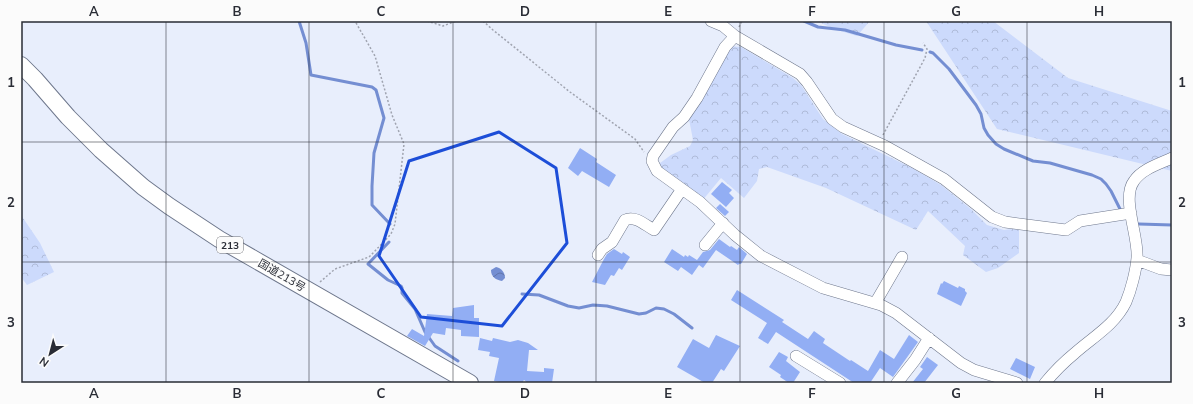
<svg xmlns="http://www.w3.org/2000/svg" width="1193" height="404" font-family="Mulish,'Noto Sans JP',sans-serif">
  <defs>
    <pattern id="forest-crowns" width="20" height="18" patternUnits="userSpaceOnUse"><rect width="20" height="18" fill="#ccdafc"/><path d="M2 6a3 3 0 1 1 6 0M12 15a3 3 0 1 1 6 0" fill="none" stroke="#afbbd9"/></pattern>
    <pattern id="water-waves" width="16" height="10" patternUnits="userSpaceOnUse"><rect width="16" height="10" fill="#748ed2"/><path d="M0 5q4-4 8 0t8 0" fill="none" stroke="#5f74ab"/></pattern>
  </defs>
  <rect width="100%" height="100%" fill="#e8eefc"/>
  <!-- forest -->
  <path fill="url(#forest-crowns)" d="M817,21H870L857,36L834,29Z
    M926,21H993L1068,78L1172,111V171L997,129Z
    M730,46L741,47L793,78L801,85L823,119L842,134L912,168L941,185L972,210L987,225L1004,230L1012,229L1019,230V253L998,268L986,272L963,255L965,246L928,211L916,230L826,188L767,167L759,169L757,181L744,198L721,178L702,201L656,166L671,155L690,146L693,140L688,114Z
    M21,215L40,243L54,272L27,285L21,277Z"/>
  <!-- water -->
  <path fill="url(#water-waves)" d="M496,267C501,268 505,272 505,278L502,281C496,280 491,277 491,270Z"/>
  <g fill="none" stroke-linecap="round" stroke-linejoin="round">
    <!-- stream -->
    <path stroke="#748ed2" stroke-width="3" d="M299,21L306,43L311,75L372,87L376,90L384,118L374,153L372,186V205L390,224
      M804,21L818,27L845,30L896,45L922,50
      M930,52L933,53L949,69L976,105L981,114L984,128L988,135L996,144L1004,149L1033,161L1050,163L1092,175L1101,179L1106,184L1111,191L1120,209
      M1139,224L1172,225
      M389,242L368,264L388,280L401,286L402,288V293L415,309L425,332L435,346L458,361
      M522,294L539,295L568,306L579,308L593,305L607,306L639,314L646,313L656,308L664,309L674,314L692,328"/>
  </g>
  <!-- building -->
  <path fill="#92aef4" d="M580,148L597,159L596,162L616,175L609,187L582,171L578,176L568,168Z
    M722,182L732,190L729,193L734,198L726,207L711,194Z
    M720,204L729,212L725,216L716,208Z
    M719,239L730,247L731,246L737,250L739,247L747,254L741,264H739L738,265L716,250L703,268L699,265L692,275L681,267L678,271L664,262L672,249L684,257L685,255L688,257L689,255L697,260L703,252L710,250Z
    M614,249L622,254L623,252L630,257L622,270L619,268L614,276L611,275L605,285L592,282L604,259L607,254Z
    M944,281L958,288L959,286L965,289V291L967,293L961,306L937,294L941,283L942,284Z
    M737,290L784,320L782,322L808,339L814,331L825,339L823,343L850,361L851,360L868,371L880,350L894,359L909,335L918,342L893,377L880,368L870,383H854L776,332L768,344L758,338L767,323L731,300Z
    M474,305V318H479V337L461,336V330L446,328L445,335L433,333L425,346L407,336L412,329L424,336L427,314L452,316L453,308Z
    M716,335L740,346L724,371L721,369L712,383H705L677,367L693,339L709,348Z
    M480,338L492,341L493,338L510,342L518,340L528,343L538,350H529L527,371L544,372V368L554,369L552,383H528L524,380L522,383H504L494,381L499,358L489,356L490,352L478,350Z
    M779,352L788,357L786,361L800,372L793,383H789L780,377L781,375L769,367Z
    M927,357L938,365L924,383H912L923,369L920,367Z
    M1016,358L1035,367L1030,379L1010,369Z"/>
  <g fill="none" stroke-linecap="round" stroke-linejoin="round">
    <defs>
      <path id="minor" d="M711,21L723,26L735,36L800,74L807,82L832,119L843,127L885,146L944,179L992,217L1005,222L1066,230L1080,221L1131,213
        M735,36L725,47L697,98L684,117L673,127L653,156L652,161L657,171L700,202L735,235L761,256L823,288L881,305L896,313L961,363L974,370L1017,383
        M705,245L723,223
        M598,255L602,249L612,242L625,220C635,215 645,225 654,230L682,189
        M1137,260L1161,269L1172,270
        M877,303V300L902,257
        M796,356L840,383
        M897,383L915,360L929,338
        M1045,383C1054,372 1064,362 1075,353C1093,337 1115,325 1126,302C1131,290 1136,271 1137,258C1139,237 1121,198 1134,181C1142,169 1159,164 1172,158"/>
      <path id="highway" d="M21,65L35,79L68,117L101,150L143,187L169,206L219,239L470,383"/>
    </defs>
    <!-- minor casing -->
    <use href="#minor" stroke="#6e778c" stroke-width="12"/>
    <!-- highway casing -->
    <use href="#highway" stroke="#6e778c" stroke-width="18"/>
    <!-- path -->
    <path stroke="#a0a4b0" stroke-width="1.5" stroke-dasharray="2 2" stroke-linecap="butt" d="M427,21L443,26L456,21
      M483,21L493,30L570,92L635,139L644,152
      M739,27L742,21
      M883,135L925,58L927,49L923,43
      M320,282L335,269L369,257L374,252L391,234L395,224L404,144L392,115L375,56L355,21"/>
    <!-- minor -->
    <use href="#minor" stroke="#fff" stroke-width="11"/>
    <!-- highway -->
    <use href="#highway" stroke="#fff" stroke-width="16"/>
  </g>
  <!-- marked area -->
  <path fill="none" stroke="#1d4ed8" stroke-width="3" stroke-linejoin="round" d="M499,132L556,168L567,243L502,326L421,317L379,256L409,161Z"/>
  <!-- grid -->
  <path fill="none" stroke="#292c35" stroke-width="1" stroke-opacity="0.55" d="M166,21V383M309,21V383M453,21V383M596,21V383M740,21V383M884,21V383M1027,21V383M21,142H1172M21,262H1172"/>
  <g text-anchor="middle" dominant-baseline="central" stroke-width="3" stroke-linejoin="round" paint-order="stroke">
    <!-- shield labels -->
    <rect fill="#fbfbfb" stroke="#686a70" stroke-width="1" x="217" y="237" width="26" height="16" rx="3"/>
    <g font-size="10" font-weight="bold" fill="#292c35">
      <text x="230" y="245">213</text>
    </g>
    <!-- street labels -->
    <g font-size="11" fill="#292c35" stroke="#fbfbfb">
      <text transform="translate(282 275) rotate(30)">国道213号</text>
    </g>
  </g>
  <!-- border -->
  <rect width="1193" height="404" fill="none" stroke="#fbfbfb" stroke-width="44"/>
  <!-- north arrow -->
  <g transform="translate(50 354) rotate(216)" stroke="#fbfbfb" stroke-width="3" paint-order="stroke">
  <path d="M0-3L7 15L0 10L-7 15Z" fill="#292c35"/>
  <text y="-6" font-size="11" font-weight="bold" text-anchor="middle" fill="#292c35">N</text>
  </g>
  <rect x="22" y="22" width="1149" height="360" fill="none" stroke="#292c35" stroke-width="1.5"/>
  <g font-size="13" text-anchor="middle" font-weight="bold" fill="#292c35">
    <text x="94" y="16">A</text>
    <text x="237" y="16">B</text>
    <text x="381" y="16">C</text>
    <text x="525" y="16">D</text>
    <text x="668" y="16">E</text>
    <text x="812" y="16">F</text>
    <text x="956" y="16">G</text>
    <text x="1099" y="16">H</text>
    <text x="11" y="87">1</text>
    <text x="1182" y="87">1</text>
    <text x="11" y="207">2</text>
    <text x="1182" y="207">2</text>
    <text x="11" y="327">3</text>
    <text x="1182" y="327">3</text>
    <text x="94" y="398">A</text>
    <text x="237" y="398">B</text>
    <text x="381" y="398">C</text>
    <text x="525" y="398">D</text>
    <text x="668" y="398">E</text>
    <text x="812" y="398">F</text>
    <text x="956" y="398">G</text>
    <text x="1099" y="398">H</text>
  </g>
</svg>
